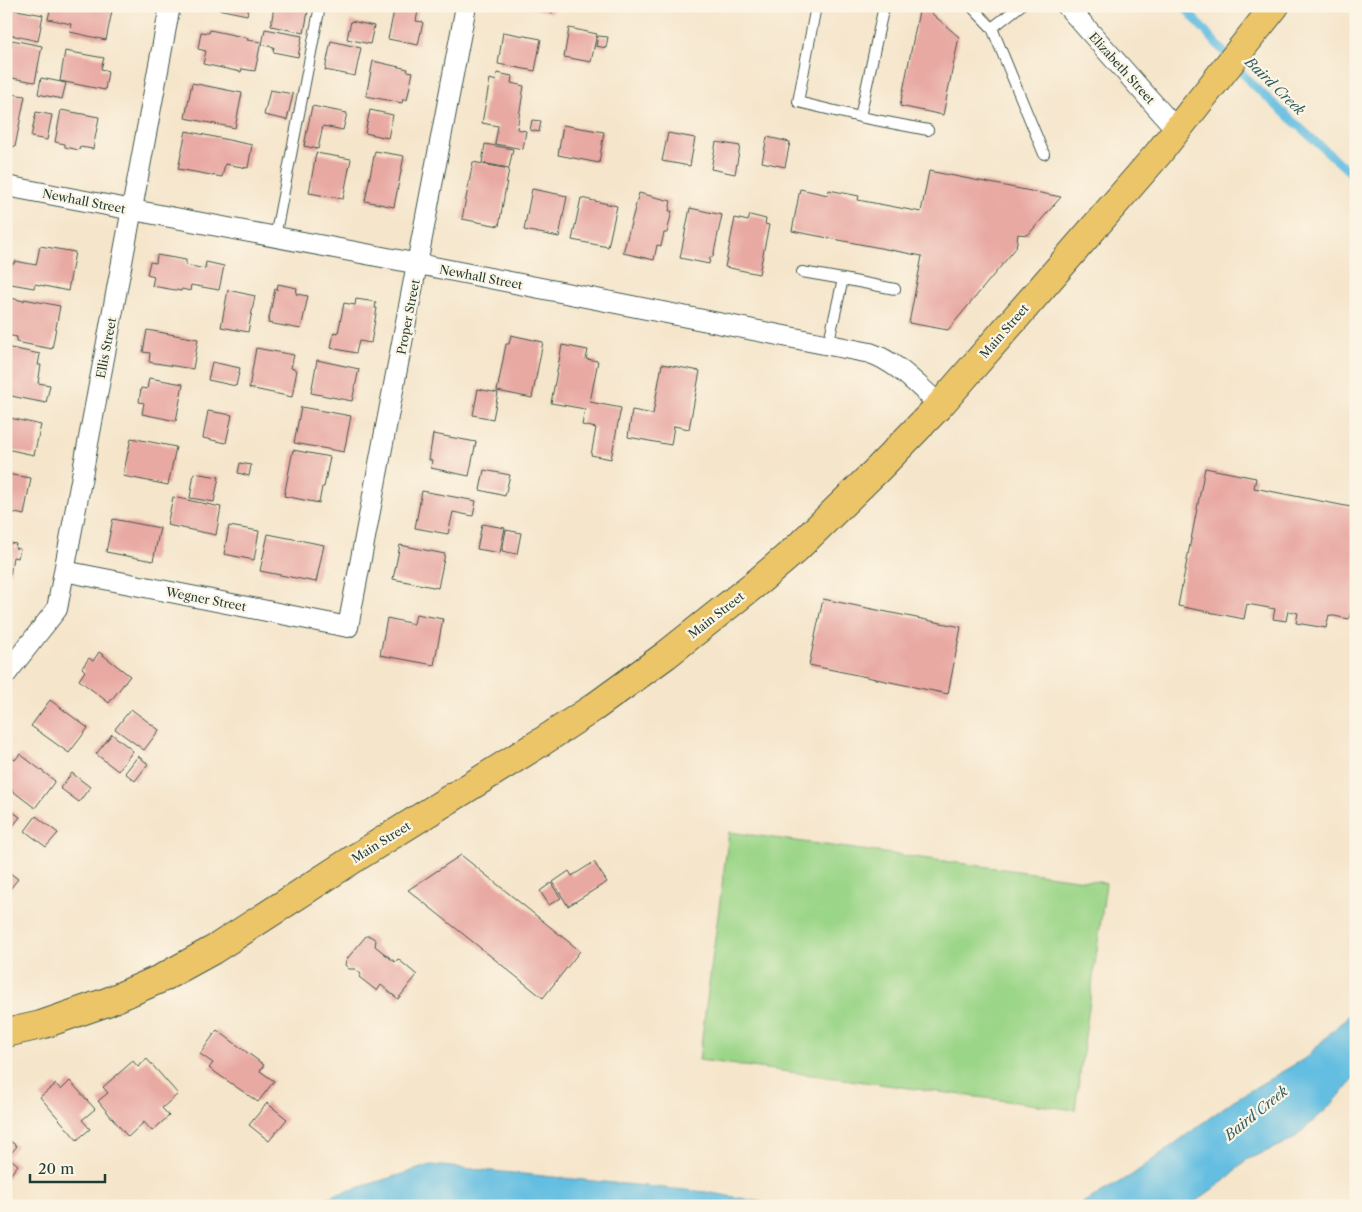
<svg xmlns="http://www.w3.org/2000/svg" width="1362" height="1212" font-family="'Libre Caslon Text',serif">
  <rect width="100%" height="100%" fill="#fcf5e5"/>
  <filter id="ink" filterUnits="userSpaceOnUse"><feTurbulence type="fractalNoise" baseFrequency=".02" numOctaves="2"/><feDisplacementMap in="SourceGraphic" scale="10" xChannelSelector="R" yChannelSelector="G"/><feConvolveMatrix kernelMatrix="1 2 1 2 8 2 1 2 1" color-interpolation-filters="sRGB"/></filter>
  <filter id="wash" filterUnits="userSpaceOnUse"><feTurbulence type="fractalNoise" baseFrequency=".0096" numOctaves="4" result="noise"/><feDisplacementMap in="SourceGraphic" scale="20" xChannelSelector="R" yChannelSelector="G"/><feGaussianBlur stdDeviation="1.12" result="paint"/><feColorMatrix in="noise" values="0 0 0 0 0 0 0 0 0 0 0 0 0 0 0 0 0 1.4 0 .05"/><feComposite in="paint" operator="in"/></filter>
  <g filter="url(#wash)">
    <rect width="100%" height="100%" fill="#f5e5cb"/>
    <!-- green -->
    <path fill="#9bd588" stroke="#5d895e" d="M729,832L1106,883L1075,1110L699,1060Z"/>
    <!-- water -->
    <path fill="#63bee1" stroke="#417e8a" d="M1356,1008V1077L1330,1106L1291,1141L1248,1159L1225,1180L1189,1206H1077L1132,1175L1234,1100L1304,1059Z
      M431,1165L706,1192L784,1206H299Z"/>
    <g fill="none" stroke-linecap="round" stroke-linejoin="round">
      <!-- stream -->
      <path stroke="#63bee1" stroke-width="8" d="M1183,6L1253,85L1356,178"/>
    </g>
    <g id="blocks">
      <!-- building -->
      <path fill="#e8a9a3" d="M51,6H113L106,40L70,32L71,24L48,19Z
        M213,6H249L247,15L213,8Z
        M274,6H309L304,33L271,26Z
        M395,6H419L416,21L423,22L418,45L388,39Z
        M520,6H554L552,13Z
        M920,6H923L959,37L943,115L900,106Z
        M6,8L43,15L38,41L6,34Z
        M351,21L374,26L370,44L347,39Z
        M569,28L597,34L591,62L564,57Z
        M265,29L302,36L298,57L273,52L274,47L262,45Z
        M210,30L248,38L247,40L261,42L255,71L242,69L241,72L203,64L206,51L198,49L201,32L209,33Z
        M503,32L541,39L535,71L498,64Z
        M598,36L608,37L606,48L596,46Z
        M12,40L42,46L35,82L6,77Z
        M331,41L361,48L355,76L325,70Z
        M65,51L104,58L101,69L108,71L105,90L60,81Z
        M373,61L408,69L407,71L413,72L407,100L403,99L402,103L366,96Z
        M497,73L512,76L511,83L524,86L517,129L526,131L523,149L495,144L498,126L482,123L490,79L496,81Z
        M41,78L66,83L62,99L38,94Z
        M192,83L242,93L235,128L185,118Z
        M270,90L293,94L287,120L264,115Z
        M6,93L25,96L15,147L6,145Z
        M312,106L347,113L343,130L323,126L318,149L304,146Z
        M61,110L99,117L93,149L80,147L79,150L65,147V144L55,142Z
        M370,110L393,115L388,138L365,133Z
        M36,112L52,115L47,140L31,137Z
        M532,120L541,121L539,132L530,130Z
        M563,125L604,132L599,163L558,155Z
        M186,131L252,145L248,168L225,164L222,177L178,169Z
        M668,133L695,138L690,166L662,161Z
        M767,137L790,142L785,167L762,162Z
        M716,142L740,146L735,174L711,169Z
        M485,144L513,149L509,168L482,163Z
        M375,151L404,156L394,207L365,201Z
        M316,153L351,159L343,199L309,193Z
        M473,162L509,169L499,226L462,219Z
        M929,171L1061,197L1028,235L1018,234L1016,248L948,330L909,323L922,256L792,231L800,189L828,195L829,190L859,196L858,200L921,212Z
        M532,189L567,196L559,237L524,230Z
        M639,193L671,201L669,211H672L667,233H664L661,246L657,245L654,260L623,253Z
        M581,198L617,206L608,247L572,240Z
        M690,208L722,215L713,257H710L709,264L680,258Z
        M750,215L766,219L765,224L769,225L759,274L725,267L735,218L748,221Z
        M40,246L75,252L68,291L35,284L34,288L11,284L10,285L6,284V263L14,264L15,261L36,265Z
        M157,255L186,260V265L205,269L206,262L224,266L219,290L191,285L190,291L182,289L181,291L152,286L154,276L147,274L150,262L156,263Z
        M278,284L297,288L296,294L308,296L301,329L268,323L275,289L277,290Z
        M228,290L255,296L248,332L221,327Z
        M6,297L24,301V299L60,306L52,349L16,342L17,337L6,335Z
        M356,299L376,302L375,308H377L371,343L359,341L356,353L331,348L334,332L338,333L344,303L355,305Z
        M147,330L198,339L193,369L149,362L150,353L143,352Z
        M511,335L543,342L532,398L497,391L506,344H509Z
        M562,345L588,350L586,359L598,361L590,402L621,408L611,459L591,455L596,428L582,425L585,409L551,403Z
        M6,347L40,354L38,365H41L38,383L50,385L46,403L6,395Z
        M256,348L294,355L291,368L297,370L292,397L249,388Z
        M317,360L359,369L352,401L311,393Z
        M212,362L240,368L236,386L208,380Z
        M662,364L700,371L689,429L674,426L671,445L628,437L632,410L653,414Z
        M149,378L183,384L176,421L142,414L144,403L139,402L141,388L147,389Z
        M478,389L498,393L493,419L473,415Z
        M301,407L351,416L344,452L294,443Z
        M208,411L232,415L226,443L203,438Z
        M6,417L41,425L34,455L6,449Z
        M433,434L476,442L469,476L431,468L432,460H429Z
        M131,438L176,447L168,485L123,476Z
        M293,450L330,457L324,487H322L319,503L284,496Z
        M240,463L251,465L249,476L238,473Z
        M1205,468L1256,478L1254,488L1356,508V607L1352,606L1349,619L1329,615L1326,628L1296,623L1298,613L1288,611L1286,621L1273,619L1275,609L1247,604L1244,619L1178,606Z
        M484,470L510,475L505,496L480,490Z
        M194,473L219,477L214,502L190,498Z
        M6,474L31,478L24,515L6,511Z
        M422,491L476,501L473,516L453,512L448,534L415,528Z
        M173,497L221,507L216,535L167,525Z
        M113,519L160,528L153,561L106,552Z
        M482,524L505,528L500,553L477,549Z
        M229,526L259,531L254,560L224,554Z
        M506,530L521,533L517,554L502,551Z
        M268,534L324,545L316,582L260,571Z
        M6,542L16,544L15,548L20,549L18,558L13,557L10,575L6,574Z
        M400,545L445,554L438,588L393,579Z
        M823,599L961,627L948,694L809,665Z
        M416,614L443,619L434,665L380,655L387,618L414,624Z
        M99,652L130,676L109,703L79,680L85,671L82,668L89,658L93,661Z
        M50,700L88,728L69,753L31,726Z
        M131,709L159,730L144,750L115,729Z
        M112,734L133,751L118,771L96,754Z
        M20,754L55,781L35,808L6,786V762L10,757L15,760Z
        M138,756L148,764L135,781L125,773Z
        M72,773L90,787L79,802L60,788Z
        M6,807L20,817L6,835Z
        M36,816L58,833L46,847L25,831Z
        M461,855L580,951L543,998L408,890Z
        M594,862L607,882L568,906L553,882L569,871L572,876Z
        M6,870L18,879L6,894Z
        M551,883L561,898L549,905L540,891Z
        M366,936H370L376,940L375,946L395,962L398,959L417,975L398,999L381,985L377,991L359,977L361,974L355,969H349L345,965L346,960Z
        M217,1030L264,1065L260,1071L274,1081L258,1102L209,1068L213,1063L200,1054Z
        M147,1059L178,1094L162,1108L169,1116L152,1131L144,1122L128,1137L98,1101L108,1093L103,1087L133,1061L138,1067Z
        M70,1081L95,1109L82,1120L90,1129L77,1140L40,1097L56,1084L61,1090Z
        M267,1103L287,1119L269,1141L249,1125Z
        M7,1139L17,1146L8,1157L18,1165L6,1180Z"/>
    </g>
  </g>
  <g filter="url(#ink)">
    <use href="#blocks" fill-opacity="0" stroke="#3f564b" stroke-width="1"/>
    <g fill="none" stroke-linecap="round" stroke-linejoin="round">
      <defs>
        <path id="service" d="M816,6L798,102L860,117L928,130
          M971,6L992,28L1044,154
          M992,28L1020,6
          M860,117L884,6
          M275,237L320,6
          M802,272L843,279
          M828,345L843,279L895,289"/>
        <path id="minor" d="M1067,6L1176,129
          M6,186L398,260L870,353C897,362 918,386 940,405
          M64,571L348,627L466,6
          M6,674L57,609L170,6"/>
        <path id="primary" d="M6,1033L41,1025L107,1002L162,978L213,950L352,860L543,741L593,708L666,655L760,580L795,550L879,468L940,405L1157,155L1275,6"/>
      </defs>
      <!-- service casing -->
      <use href="#service" stroke="#3f564b" stroke-width="12"/>
      <!-- minor casing -->
      <use href="#minor" stroke="#3f564b" stroke-width="22"/>
      <!-- primary casing -->
      <use href="#primary" stroke="#3f564b" stroke-width="30"/>
      <!-- service -->
      <use href="#service" stroke="#fff" stroke-width="10"/>
      <!-- minor -->
      <use href="#minor" stroke="#fff" stroke-width="20"/>
      <!-- primary -->
      <use href="#primary" stroke="#edc569" stroke-width="28"/>
    </g>
  </g>
  <g text-anchor="middle" dominant-baseline="central" stroke-width="4.5" stroke-linejoin="round" paint-order="stroke">
    <!-- street labels -->
    <g font-size="12" fill="#1f3d34" stroke="#fcf5e5">
      <text transform="translate(1122 68) rotate(48)">Elizabeth Street</text>
      <text transform="translate(84 201) rotate(11)">Newhall Street</text>
      <text transform="translate(481 277) rotate(11)">Newhall Street</text>
      <text transform="translate(408 317) rotate(-79)">Proper Street</text>
      <text transform="translate(1004 331) rotate(-49)">Main Street</text>
      <text transform="translate(106 348) rotate(-79)">Ellis Street</text>
      <text transform="translate(206 599) rotate(11)">Wegner Street</text>
      <text transform="translate(716 615) rotate(-38)">Main Street</text>
      <text transform="translate(381 842) rotate(-32)">Main Street</text>
    </g>
    <!-- water labels -->
    <g font-size="14" font-style="italic" fill="#305d5f" stroke="#fcf5e5">
      <text transform="translate(1275 86) rotate(44)">Baird Creek</text>
      <text transform="translate(1256 1113) rotate(-39)">Baird Creek</text>
    </g>
  </g>
  <!-- margin -->
  <rect width="1362" height="1212" fill="none" stroke="#fcf5e5" stroke-width="25"/>
  <!-- scale -->
  <path d="M30 1174v8h75v-8" fill="none" stroke="#1f3d34" stroke-width="2.5"/>
  <text x="38" y="1174" font-size="15" fill="#1f3d34" stroke="#fcf5e5" stroke-width="4" paint-order="stroke">20 m</text>
</svg>
